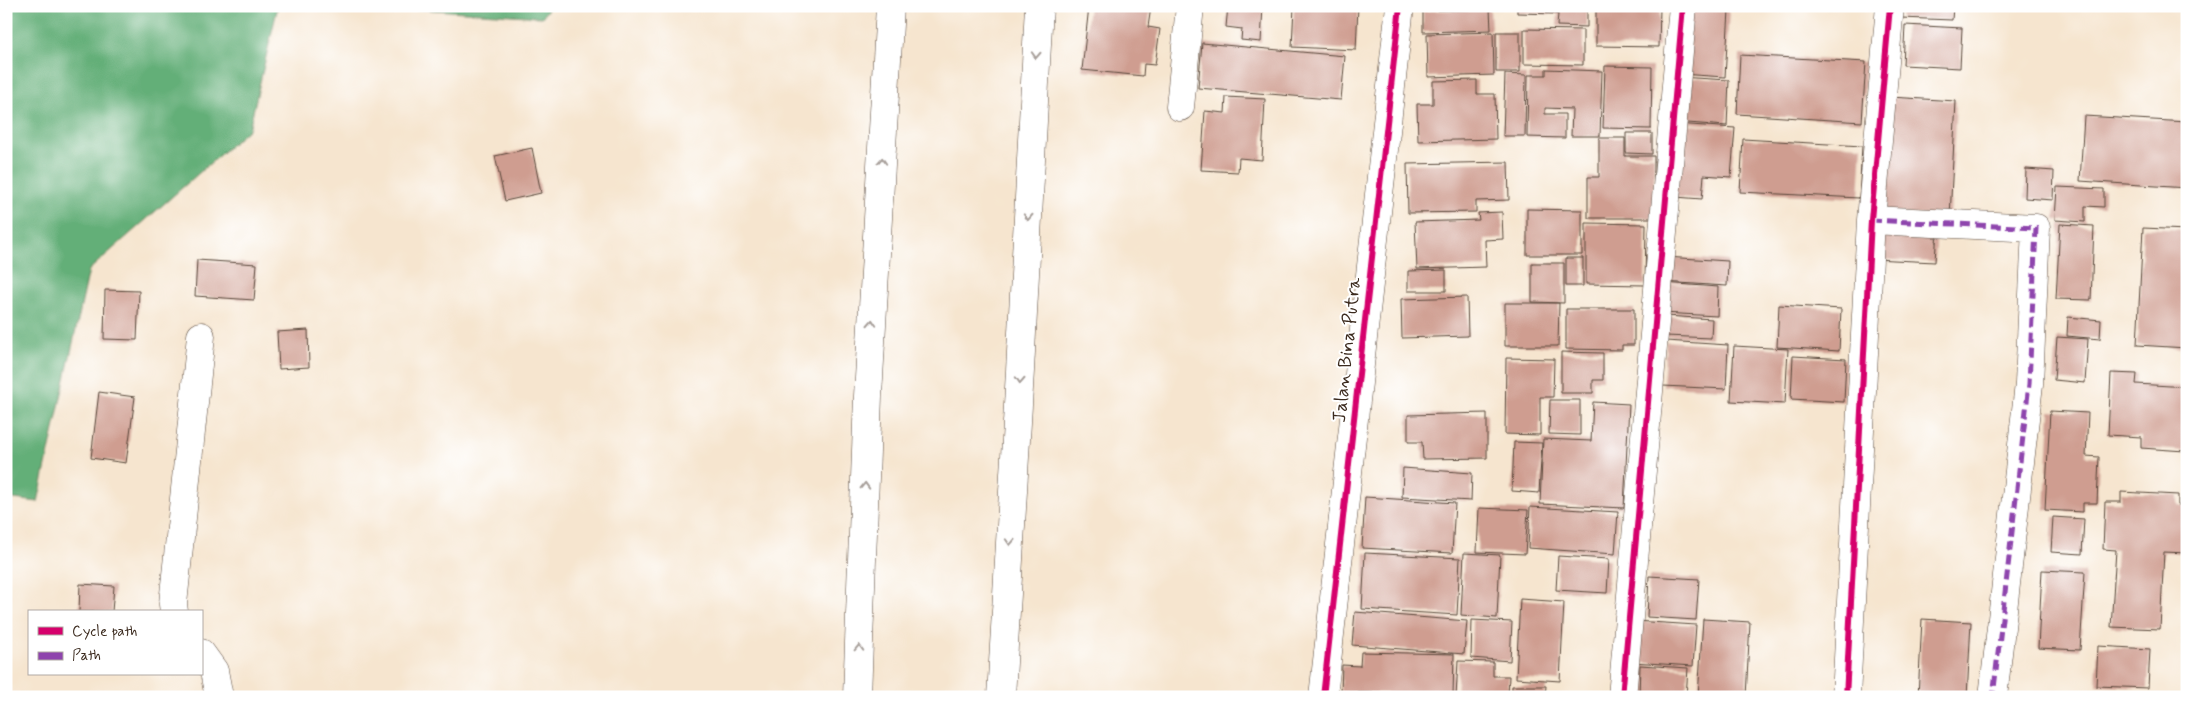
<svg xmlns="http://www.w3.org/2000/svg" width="2193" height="703" font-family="Mynerve,sans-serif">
  <rect width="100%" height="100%" fill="#fff"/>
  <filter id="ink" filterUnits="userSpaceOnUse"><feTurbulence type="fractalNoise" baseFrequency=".02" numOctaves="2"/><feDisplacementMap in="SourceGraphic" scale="10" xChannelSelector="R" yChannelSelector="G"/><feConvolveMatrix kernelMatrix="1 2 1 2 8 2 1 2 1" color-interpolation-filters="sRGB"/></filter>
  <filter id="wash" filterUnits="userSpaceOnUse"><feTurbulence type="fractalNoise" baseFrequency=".0096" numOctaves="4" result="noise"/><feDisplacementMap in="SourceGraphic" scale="20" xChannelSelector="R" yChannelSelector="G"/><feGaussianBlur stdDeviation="1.12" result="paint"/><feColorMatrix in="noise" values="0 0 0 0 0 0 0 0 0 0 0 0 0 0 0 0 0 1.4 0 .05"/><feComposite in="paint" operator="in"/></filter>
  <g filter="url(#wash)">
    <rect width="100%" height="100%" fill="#f6e5cf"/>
    <!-- forest -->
    <path fill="#63af78" stroke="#4f6c4b" d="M6,6H278L249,129L89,270L38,502L6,498Z
      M372,6H550L542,17Z"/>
    <g id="blocks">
      <!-- building -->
      <path fill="#cf9d90" d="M1089,6L1151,7L1148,27L1160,29L1155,65L1144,64L1143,76L1082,70Z
        M1228,6H1263L1261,42L1241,40L1242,29L1226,27Z
        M1294,6H1358L1356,50L1292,47Z
        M1435,6H1478V8L1436,9Z
        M1517,6H1587V27L1557,26L1558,14L1517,13Z
        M1596,6H1644V8H1660L1659,47L1596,46Z
        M1902,6H1953L1952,20L1901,18Z
        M1684,7L1729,10L1725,77L1680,74Z
        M1490,9L1491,30L1423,32V11Z
        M1905,25L1962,28L1960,68L1903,65Z
        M1524,29L1583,30V65L1524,64Z
        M1493,32L1494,75L1428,77L1427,34Z
        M1496,32H1520V72H1496Z
        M1202,43L1345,56L1341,100L1198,88Z
        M1740,55L1866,62L1862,122L1737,114Z
        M1605,66L1652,67L1651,129L1603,128Z
        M1546,69L1602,71L1600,136H1571L1572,109L1545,108V114H1565V138L1527,137L1528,75H1546Z
        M1505,74L1526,75L1525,136H1503Z
        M1678,77L1729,80L1727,126L1675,122Z
        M1477,80V94H1495L1496,139L1418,141L1417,104H1433V81Z
        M1226,97L1265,99L1262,160L1239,158L1238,172L1201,170L1205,111L1225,113Z
        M1890,97L1956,101L1950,217L1884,213Z
        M2084,116L2187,122V188L2080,181Z
        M1675,124L1735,128L1731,177L1704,175L1702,199L1675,197Z
        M1626,133H1652V154L1626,153Z
        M1599,138H1625V156H1654V218H1588V177H1599Z
        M1743,139L1862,146L1859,198L1740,192Z
        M532,148L541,193L505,201L495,156Z
        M1508,162L1509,200L1476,201V212L1408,213L1407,164Z
        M2026,169L2054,171L2053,200L2025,198Z
        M2057,187L2104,189V207L2085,206V222L2055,220Z
        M1527,209L1582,210V255H1527Z
        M1502,212L1503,239L1485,240L1486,267L1417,269L1415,222L1479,220L1478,213Z
        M1586,223L1646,224L1645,285L1586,284Z
        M2060,224L2094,226L2091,300L2056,299Z
        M1875,225L1937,228L1935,262L1873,259Z
        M2143,228L2187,230V348L2137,345Z
        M1665,257L1728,261L1727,286L1663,282Z
        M1566,258H1583V286H1566Z
        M197,260L257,264L254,300L195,296Z
        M1532,263H1564V303L1532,302Z
        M1446,270V291H1408V271Z
        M1663,283L1718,287L1717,316L1662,313Z
        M105,290L139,291L137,340L104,339Z
        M1467,297L1468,336L1402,338L1401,299Z
        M1505,303H1559L1558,346H1505Z
        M1779,305L1841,309L1839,351L1777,347Z
        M1566,309H1634V345H1622V350L1566,349Z
        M1666,316L1712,319L1711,338L1666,336Z
        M2068,317L2101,320L2100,339L2067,336Z
        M308,330L309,367L279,369L277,332Z
        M2057,337L2088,339L2085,383L2054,380Z
        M1666,341L1728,345L1726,389L1663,386Z
        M1734,346L1788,349L1785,404L1731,401Z
        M1561,352L1603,353V380H1593V393H1561Z
        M1793,356L1846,359L1844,402L1791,399Z
        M1506,358L1554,359L1553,397H1540V435L1505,434Z
        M2111,373L2137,374L2136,384L2187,387L2185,451L2141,448V437L2108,435Z
        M99,392L135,397L126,463L91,458Z
        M1550,400H1580V435L1549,434Z
        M1593,402L1629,404L1624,508L1540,504L1543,439L1591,441Z
        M2050,411L2088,413L2086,456L2099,457L2097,503H2083V512L2045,510Z
        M1487,413V458L1423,459L1422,442H1408V415Z
        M1514,442L1542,443L1539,493L1512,491Z
        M1403,468L1472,473L1471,501L1402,497Z
        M2121,492L2178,495V505L2187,506V553L2164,552L2160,629L2111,627L2116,550L2103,549L2105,502H2121Z
        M1365,497L1455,503L1452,553L1362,548Z
        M1530,507L1618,512L1615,554L1528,548Z
        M1479,508L1528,510L1525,554L1477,552Z
        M2053,517L2084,519L2082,554L2051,552Z
        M1365,553L1460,558L1457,615L1362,609Z
        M1464,553L1500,555L1497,618L1461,615Z
        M1558,556L1609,559L1607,593L1556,590Z
        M2042,570L2085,572L2080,650L2038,648Z
        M1649,576L1699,579L1696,620L1647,617Z
        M80,584L114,586L112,612H79Z
        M1520,599L1564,602L1560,681L1516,678Z
        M1355,612L1467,621L1464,654L1352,645Z
        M1703,619L1750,622L1746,697H1698Z
        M1922,619L1971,622L1967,697H1918Z
        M1472,620L1512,622L1510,661L1471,658Z
        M1634,621L1696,625L1693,666L1632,662Z
        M2098,646L2150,649L2148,688L2096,686Z
        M1361,652L1454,654L1453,695L1341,692L1342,665L1360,666Z
        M1458,661L1493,662V676H1509L1508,697H1456Z
        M1640,665L1688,668L1686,697H1639Z
        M1512,686H1546L1545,697H1512Z
        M1337,694L1359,695V697H1337Z"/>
    </g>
  </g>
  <g filter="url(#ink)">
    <use href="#blocks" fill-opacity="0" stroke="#574639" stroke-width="1"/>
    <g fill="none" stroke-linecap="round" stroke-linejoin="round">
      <defs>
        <path id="minor" d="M1180,107L1190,6
          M1871,220L2036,228L2029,384L1993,697
          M174,612L173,604L201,336
          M201,653L214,671L219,697
          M1622,697L1683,6
          M1846,697L1871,220L1890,6"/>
        <path id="tertiary" d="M1323,697L1400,6"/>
        <path id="primary" d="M857,697L868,396L890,6
          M1001,697L1020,371L1039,6"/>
      </defs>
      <!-- minor casing -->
      <use href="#minor" stroke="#574639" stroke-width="29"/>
      <!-- tertiary casing -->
      <use href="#tertiary" stroke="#574639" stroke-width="29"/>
      <!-- primary casing -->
      <use href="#primary" stroke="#574639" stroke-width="29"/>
      <!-- minor -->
      <use href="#minor" stroke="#fff" stroke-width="28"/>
      <!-- tertiary -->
      <use href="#tertiary" stroke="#fff" stroke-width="28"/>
      <!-- primary -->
      <use href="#primary" stroke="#fff" stroke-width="28"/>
      <!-- quiet -->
      <path stroke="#8e44ad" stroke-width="5" stroke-dasharray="10 5" stroke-linecap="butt" d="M1871,220L2036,228L2029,384L1993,697"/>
      <defs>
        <path id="cycleway" d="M1323,697L1400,6
          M1622,697L1683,6
          M1846,697L1871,220L1890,6"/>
      </defs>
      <!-- cycleway casing -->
      <use href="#cycleway" stroke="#fff" stroke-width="9"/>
      <!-- cycleway -->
      <use href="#cycleway" stroke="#d6006c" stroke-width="6"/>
    </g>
    <!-- one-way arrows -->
    <defs><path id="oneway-chevron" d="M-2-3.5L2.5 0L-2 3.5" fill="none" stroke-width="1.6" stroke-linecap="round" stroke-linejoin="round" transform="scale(1.25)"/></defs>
    <g stroke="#a79f9a">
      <use href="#oneway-chevron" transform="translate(1036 55) rotate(93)"/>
      <use href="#oneway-chevron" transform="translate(882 161) rotate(-87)"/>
      <use href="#oneway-chevron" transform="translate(1028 217) rotate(93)"/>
      <use href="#oneway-chevron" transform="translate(872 323) rotate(-87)"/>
      <use href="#oneway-chevron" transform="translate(1020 380) rotate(93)"/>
      <use href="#oneway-chevron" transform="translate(865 486) rotate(-88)"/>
      <use href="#oneway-chevron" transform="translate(1010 542) rotate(93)"/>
      <use href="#oneway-chevron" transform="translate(859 648) rotate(-88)"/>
    </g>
  </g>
  <g text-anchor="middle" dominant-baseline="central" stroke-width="4" stroke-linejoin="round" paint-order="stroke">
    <!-- street labels -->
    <g font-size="19" fill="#3b2a1e" stroke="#fff">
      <text transform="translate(1347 350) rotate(-84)">Jalan Bina Putra</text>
    </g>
  </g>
  <!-- margin -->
  <rect width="2193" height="703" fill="none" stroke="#fff" stroke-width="25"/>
  <!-- legend -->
  <rect x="28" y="610" width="175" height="65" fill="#ffffff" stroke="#b1aaa5"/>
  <rect x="38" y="627" width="25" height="8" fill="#d6006c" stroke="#b1aaa5"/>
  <text x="72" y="636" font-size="15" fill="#3b2a1e">Cycle path</text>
  <rect x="38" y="652" width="25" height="8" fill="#8e44ad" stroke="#b1aaa5"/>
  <text x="72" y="660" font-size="15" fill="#3b2a1e">Path</text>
</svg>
